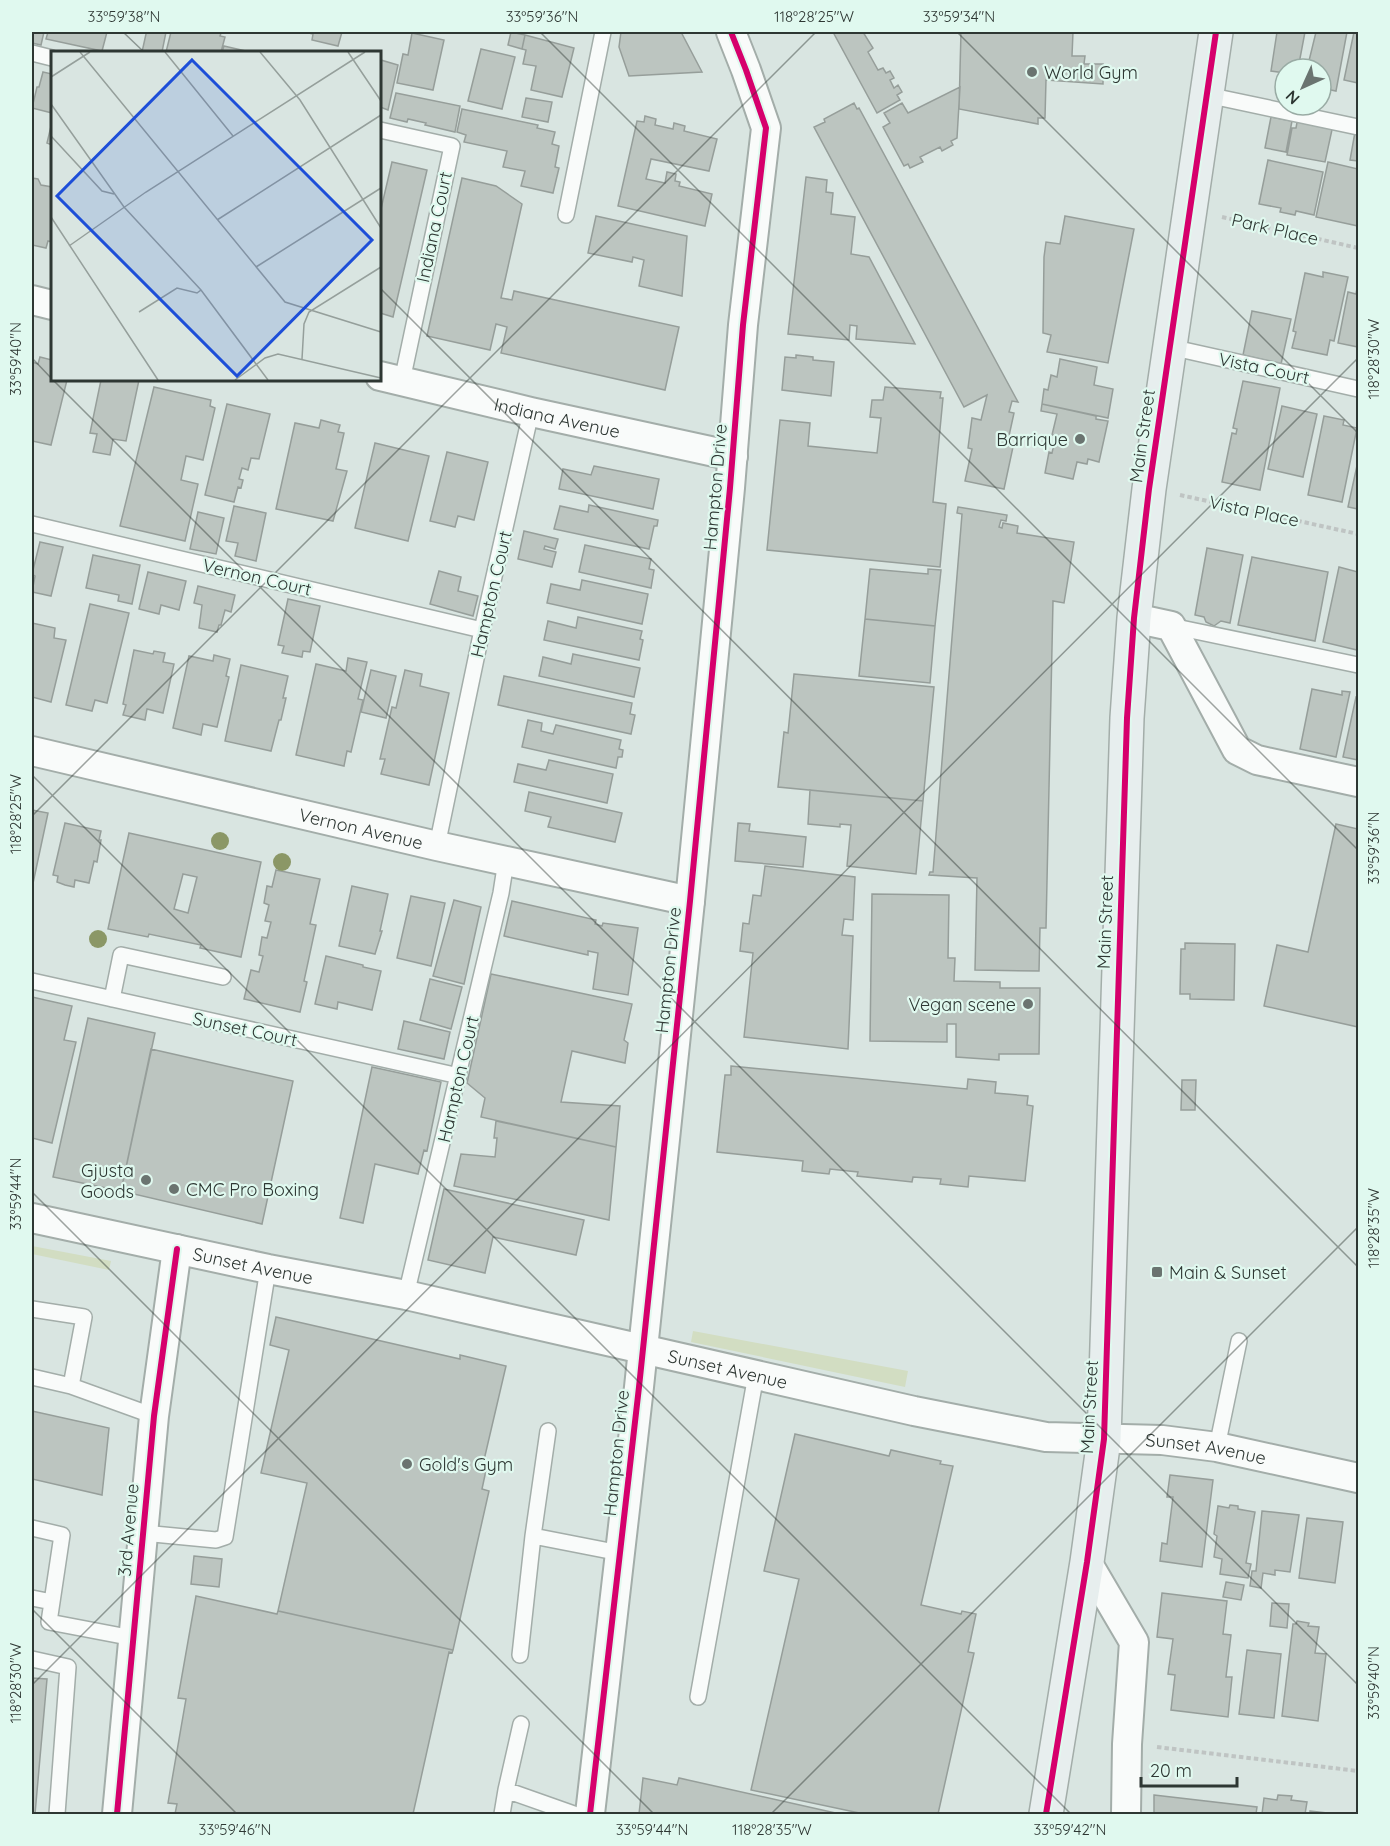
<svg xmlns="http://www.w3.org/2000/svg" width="1390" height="1846" font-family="Quicksand,sans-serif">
  <rect width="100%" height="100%" fill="#d9e5e1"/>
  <!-- green -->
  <path fill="#d2ddc2" d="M32,1246L111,1261L109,1270L32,1254Z
    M693,1331L908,1371L905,1387L691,1342Z"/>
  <!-- building -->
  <path fill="#bcc5c0" stroke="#969e9a" stroke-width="1.5" fill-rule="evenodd" d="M32,32H44L41,45L32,43Z
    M48,32H107L102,51L46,39Z
    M143,32H166L162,52H142L146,34Z
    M171,32L221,33L220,36L225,37L221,52H166Z
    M304,32H342L338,46L312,40L313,34Z
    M511,32L525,35L522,49L508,45Z
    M621,32H681L702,72L629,76L619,47Z
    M833,32H863L873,48L868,52L878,70L883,68L886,73L890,71L894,78L890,80L894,88L898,85L902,92L897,95L900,100L877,113Z
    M961,32H1073L1072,56H1085L1084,64H1103V84L1046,80L1045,118H1038V124L959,109Z
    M1277,32H1305L1298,69H1285V73L1271,71Z
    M1316,32H1347L1336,91L1321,88V69H1307Z
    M1354,32H1358V83L1344,80Z
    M412,33L444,40L433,90L397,83L403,54L408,55Z
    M525,35L574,48L562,97L531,90L536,66L523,64L526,50L522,49Z
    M224,46L250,52H222Z
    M481,49L515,57L502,109L468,101Z
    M380,58L381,60L398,65L388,110L380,107Z
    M43,72L52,74V113L32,108L37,87H39Z
    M960,87L957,138L951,141L953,145L942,151L940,147L920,157L923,162L910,168L908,164L904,166L883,127L890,123L884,113L902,103L908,113Z
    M396,93L460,106L455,132L425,125L426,123L408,119L407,122L390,118Z
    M526,98L552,102L548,122L522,117Z
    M854,103L857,109L859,108L1018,402L1012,401L1009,412L1014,413L1007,445L1013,447L1004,489L965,481L972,449L968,448L972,418L981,420L987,395L964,407L814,127L825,122L824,119Z
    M462,109L538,125L537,128L555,132L552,144L559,146L555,167L559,168L553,193L521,186L525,171L503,167L507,151L464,142L466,135L457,132Z
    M645,116L656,119L655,125L673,129L674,123L685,126L684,131L717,139L709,171L651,159L646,179L665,183L667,172L676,174L675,181L680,182L679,186L712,194L705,226L618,206L637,121L644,122Z
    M1271,117L1292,121L1286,152L1265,148Z
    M1298,117L1333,125L1325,162L1287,155L1292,128H1296Z
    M52,122V145L47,143Z
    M1355,132L1358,133V161L1350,160Z
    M1268,160L1323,172L1314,215L1296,211L1295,215L1280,212L1281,208L1259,204Z
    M392,162L427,170L393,317L380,313V209H381Z
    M1328,162L1358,169V226L1316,217Z
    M806,177L827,180L826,192L833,193L831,214L855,217L851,254L869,257L915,344L856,339L857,326L850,325L849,340L788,334Z
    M32,178L38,179L41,185L52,187V242L48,241L46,248L32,245Z
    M462,178L496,186L522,204L501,298L512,300L514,291L679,327L665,390L501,353L507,327L496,324L490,350L427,336Z
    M596,216L687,236L682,296L639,286L644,260L633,257L632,262L588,253Z
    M1065,216L1134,229L1108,363L1047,352L1051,335L1043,333L1044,257L1046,242L1060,244Z
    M1323,272L1348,277L1334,341L1330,340L1327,355L1292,348L1296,332L1293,331L1305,273L1323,277Z
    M1358,282V347L1338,343L1348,292L1356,294Z
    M1252,311L1291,319L1281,364L1243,355Z
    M796,355L813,357V360L834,362L831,396L782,390L785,357L796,358Z
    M40,357L52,360V380H67L51,445L32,441V362L38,364Z
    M1060,359L1097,367L1094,385L1113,389L1108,418L1042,404L1044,389L1048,390L1051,375L1057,377Z
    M101,380H139L126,441L113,439L110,455L93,452L97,434L90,433Z
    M1243,381L1280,388L1260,490L1222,482L1232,433L1236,434L1237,429L1233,428Z
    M154,387L211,400L210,406L215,408L203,460L186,456L181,480L198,484L185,541L120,526Z
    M885,387L941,392L940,398H943L933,502L946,504L940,567L767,550L780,420L810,423L808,446L877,453L881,418L870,417L872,400H883Z
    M227,404L270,414L259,459L251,458L248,470L242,468L239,479L243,480L241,488L238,487L234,502L205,495Z
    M1042,404L1096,416V419L1108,421L1099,462L1088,459L1087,464L1077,462L1073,479L1045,473L1049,452L1052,453L1056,435H1052L1057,414L1041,411Z
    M1282,406L1317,414L1303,477L1268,469Z
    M1324,416L1344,420L1343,425L1357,428L1342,502L1308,495Z
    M321,420L340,425L338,432L344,433L336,469L347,471L333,521L276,509L295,423L319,428Z
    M375,443L429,456L408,541L355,528Z
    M447,452L488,462L474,520L458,516L455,527L430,521Z
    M1358,461V509L1348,507Z
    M594,466L659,479L653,509L559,489L563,469L591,475Z
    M589,505L658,520L657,526H654L649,549L554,529L560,506L588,512Z
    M234,506L266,513L256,561L235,556L238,543L226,541Z
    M958,507L1007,515L1006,521L1001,520L999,527L1002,528L1003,523L1018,526L1017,533L1074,542L1064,603L1053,601L1046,928H1040L1039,971L975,970L977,878L929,875L930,872H933L962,514L957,513Z
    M198,512L224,518L216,554L190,549Z
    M524,531L558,539L555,549L545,546L544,549L556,552L552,567L518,559Z
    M40,542L63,547L51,596L32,592L35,576L32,574Z
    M585,545L651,559L649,569L654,570L651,588L579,572Z
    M1207,548L1243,555L1230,623L1221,621L1214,626L1206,622L1204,617L1195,615Z
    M93,555L140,565L132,604L118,601L119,595L86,588Z
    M1252,557L1328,572L1315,641L1238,625Z
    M1339,567L1358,572V642L1357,650L1323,642Z
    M870,569L928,574V569L941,570L935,626L865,619Z
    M439,571L461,577L458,591L478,596L473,616L430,604Z
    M148,572L186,581L179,610L161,605L159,614L139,609Z
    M582,580L648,594L642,624L547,603L551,584L580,590Z
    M198,586L235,595L231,612L225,610L221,625H219L217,632L199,628L202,605L194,603Z
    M288,599L320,606L310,652L303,651L302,657L282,653L284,646L278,645Z
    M90,604L129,613L107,703L95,700L92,711L66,705Z
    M578,617L642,631L640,639L643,640L639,660L544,640L548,621L576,628Z
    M865,619L935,626L930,683L859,676Z
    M32,623L55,628L54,638L66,640L51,702L32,697Z
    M134,650L153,654L154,651L165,653L163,662L174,664L163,713L147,709L145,720L123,715L126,705L123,704Z
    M573,654L640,668L634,697L539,676L543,657L571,664Z
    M214,655L230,659L226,676L229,677L217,727L203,724L201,735L173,728L189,656L213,661Z
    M348,658L367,662L358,699L363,700L351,752L347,751L344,766L296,755L316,664L346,671Z
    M241,665L288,676L283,698H286L281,720H279L271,751L225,741Z
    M371,670L396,676L386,718L361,712Z
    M405,670L422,674L420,686L449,693L429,785L381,774L385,759H380L392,707L396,708Z
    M794,674L934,687L923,801L778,787L784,732L788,733Z
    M504,676L632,703L630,714L635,715L631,734L498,705Z
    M1312,689L1342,695V691L1350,692L1336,757L1300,749Z
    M1356,697L1358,698V760L1343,757Z
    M528,720L542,723L541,731L553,734L556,725L621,740L619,749L623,750L622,757H618L616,768L522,747Z
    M549,760L613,774L607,803L514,782L518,764L546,770Z
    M810,790L923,801L916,874L847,866L851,825L840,824V827L808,824Z
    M529,792L622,813L615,842L548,827L551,817L525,811Z
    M32,810L48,813L32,888Z
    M65,823L101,831L99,840H101L97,862L94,861L89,883L75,880L74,887L65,885L57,882L58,876L53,875Z
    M738,823L750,824L749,831L806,837L803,867L735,861Z
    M1336,824L1358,829V1027L1264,1006L1277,945L1308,952Z
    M129,833L261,862L241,957L200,948L201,945L149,934L148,937L108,929ZM183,874L197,877L188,913L174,909Z
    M765,866L855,877L853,920L844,919L842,935L853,936L848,1049L744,1037L753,953L740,951L743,923L749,924L753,895L761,896Z
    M276,870L320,879L310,924L316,925L304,981L307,982L300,1012L244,999L251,970L259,972L263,956L259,955L262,937L267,938L271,922L265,921L269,905L264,903L267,886L272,887Z
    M352,886L388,894L380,931H382L375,954L339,946Z
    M872,894L949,895L948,958H955L954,981L1000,982V988H1040L1039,1054H999V1060L956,1057V1024H947V1042L870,1041Z
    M411,896L445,903L431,966L397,958Z
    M454,900L481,907L464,984L433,976Z
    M512,901L596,920L595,924L602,926L603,923L638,928L628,995L593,989L598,953L588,951V955L504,936Z
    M1185,943L1235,944L1234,1000L1190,999V994H1180L1181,949H1185Z
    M326,956L363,965V967L381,971L372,1010L338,1002L337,1009L315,1004Z
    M491,974L632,1004L624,1040L628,1043L625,1063L572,1051L561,1102L620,1106L616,1147L481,1117L485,1098L467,1083Z
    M430,979L462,987L451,1029L420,1020Z
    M32,997L72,1006L64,1040L76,1042L52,1143L32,1138Z
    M88,1018L155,1033L121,1191L53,1177Z
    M404,1021L450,1032L444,1059L398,1049Z
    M151,1049L293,1081L262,1224L121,1191Z
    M731,1066L967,1089L968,1079L996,1082L995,1093L1028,1096L1027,1105L1033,1106L1025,1181L969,1176L968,1187L940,1184L941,1179L913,1177L912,1182L857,1176L858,1172L830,1169L829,1174L802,1171L803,1161L717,1152L725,1075H731Z
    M372,1067L441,1082L427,1151L424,1150L418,1174L375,1164L363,1223L340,1218Z
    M1182,1080H1196L1195,1110H1181Z
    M496,1121L616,1147L609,1220L454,1186L461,1154L495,1157L497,1138H494Z
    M444,1189L584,1220L576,1255L493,1237L485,1273L428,1260Z
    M276,1317L460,1359V1355L506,1366L484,1460L488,1461L482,1489L489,1491L453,1650L278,1611L307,1483L261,1473L289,1350L270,1345Z
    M32,1411L109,1428L102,1495L32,1479Z
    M795,1434L889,1456L891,1450L941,1461L940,1464L953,1466L921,1605L961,1614L962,1611L976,1614L968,1652L974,1653L938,1814H864L751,1790L799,1579L764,1571Z
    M1170,1475L1213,1480L1202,1567L1160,1561L1162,1543L1167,1544L1173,1497H1167Z
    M1230,1505L1238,1506V1509L1255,1512L1246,1563L1251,1564L1248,1578L1220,1574L1222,1559L1214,1557L1217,1536L1214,1534L1218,1506L1229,1508Z
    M1262,1511L1299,1515L1290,1572L1275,1570V1575L1263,1573L1261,1588L1250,1586L1252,1571H1256Z
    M1307,1518L1343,1522L1335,1583L1299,1578Z
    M194,1556L222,1559L219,1587L191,1584Z
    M1226,1582L1244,1585L1241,1600L1223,1597Z
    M1162,1593L1227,1601L1223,1634L1231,1635L1226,1677H1232L1228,1717L1171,1710L1175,1675L1168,1674L1173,1639L1157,1637Z
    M196,1596L277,1614L278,1611L453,1650L452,1653L449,1652L413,1814H175L177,1804L168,1803L186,1699L178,1698Z
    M1272,1603L1289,1604L1287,1628L1270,1626Z
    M1297,1621L1309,1623L1308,1626L1319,1627L1315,1653L1326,1654L1318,1721L1282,1716L1293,1624H1296Z
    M1247,1650L1281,1654L1274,1718L1239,1714Z
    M32,1678L47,1679L35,1814H32Z
    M643,1778L677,1785L679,1778L840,1814H639Z
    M1154,1795L1257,1807L1256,1814H1154Z
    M1278,1795L1292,1796L1291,1800L1307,1802L1305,1814H1262L1264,1798L1277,1800Z
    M1310,1811L1336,1814H1310Z"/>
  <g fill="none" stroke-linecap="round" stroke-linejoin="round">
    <defs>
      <path id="lane" d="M32,53L52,58
        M1207,95L1358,127
        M380,130L452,146L402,381
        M566,215L603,32
        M1170,347L1358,389
        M32,524L482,630
        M1171,626L1358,665
        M437,846L482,630L531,412
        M32,981L459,1076
        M112,999L121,955L223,977
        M406,1295L501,893L506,861
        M32,1309L84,1317L71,1386
        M32,1377L71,1386L154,1416
        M1217,1447L1239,1341
        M32,1528L62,1535L49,1622L133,1638
        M143,1533L216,1540L225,1537L268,1269
        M533,1536L548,1431
        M32,1598L52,1602
        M520,1655L533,1536L620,1553
        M32,1659L68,1667L57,1814
        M698,1697L756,1375
        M506,1790L521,1724
        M502,1814L506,1790L574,1814"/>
      <g id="street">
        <path d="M32,300L52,305"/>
        <path id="s1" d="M380,376L531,412L733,456"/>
        <path d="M1134,618L1171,626L1237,750L1257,760L1358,782"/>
        <path id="s2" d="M32,751L437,846L690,901"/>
        <path id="s3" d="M32,1218L268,1269L406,1295L914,1411L1046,1437L1162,1440L1217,1447L1358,1478"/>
        <path d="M1087,1562L1134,1642L1127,1744L1126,1814"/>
        <path d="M117,1814L154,1416L177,1249"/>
        <path d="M590,1814L639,1387L690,901L730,488L743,325L766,128L746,70L731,32"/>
      </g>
      <path id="secondary" d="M1046,1814L1087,1562L1104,1439L1127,718L1134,618L1149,489L1216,32"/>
    </defs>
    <!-- lane casing -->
    <use href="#lane" stroke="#a3ada9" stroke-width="18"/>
    <!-- street casing -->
    <use href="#street" stroke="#a3ada9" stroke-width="32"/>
    <!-- secondary casing -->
    <use href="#secondary" stroke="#a3ada9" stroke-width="36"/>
    <!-- path -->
    <path stroke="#bfc4c3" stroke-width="4" stroke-dasharray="4.5 3" stroke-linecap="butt" d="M1222,217L1358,248
      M1180,495L1358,534
      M1157,1747L1358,1771"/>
    <!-- lane -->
    <use href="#lane" stroke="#f9fbfa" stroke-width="15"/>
    <!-- street -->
    <use href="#street" stroke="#f9fbfa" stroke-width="28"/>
    <!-- secondary -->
    <use href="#secondary" stroke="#e7eeee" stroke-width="33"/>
    <defs>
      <path id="cycleway" d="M117,1814L154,1416L177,1249
        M590,1814L639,1387L690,901L730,488L743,325L766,128L746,70L731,32
        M1046,1814L1087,1562L1104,1439L1127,718L1134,618L1149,489L1216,32"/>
    </defs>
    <!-- cycleway casing -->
    <use href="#cycleway" stroke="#e0f9ef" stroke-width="10"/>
    <!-- cycleway -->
    <use href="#cycleway" stroke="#d6006c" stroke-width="6"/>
  </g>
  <!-- trees -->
  <g fill="#8b9766">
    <circle cx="220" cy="841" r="9"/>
    <circle cx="282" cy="862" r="9"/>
    <circle cx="98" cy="939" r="9"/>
  </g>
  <!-- ticks -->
  <path fill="none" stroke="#2e3733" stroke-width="1.5" stroke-opacity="0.45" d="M123,32L144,52M540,32L1358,850M957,32L1358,433M380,288L1358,1267M32,358L52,379M53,380L1358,1685M32,775L1071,1814M32,816L816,32M32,1192L654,1814M32,1609L237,1814M32,1685L1358,358M771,1814L1358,1227"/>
  <!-- markers -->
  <g fill="#6a7470" stroke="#e0f9ef" stroke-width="2">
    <circle cx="1032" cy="72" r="6"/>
    <circle cx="1080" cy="439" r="6"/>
    <circle cx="1028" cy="1004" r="6"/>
    <circle cx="146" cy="1180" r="6"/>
    <circle cx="174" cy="1189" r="6"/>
    <rect x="1151" y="1266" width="12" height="12" rx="3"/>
    <circle cx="407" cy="1464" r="6"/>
  </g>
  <g text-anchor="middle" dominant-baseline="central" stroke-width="4.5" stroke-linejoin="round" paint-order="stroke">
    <!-- poi labels -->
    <g font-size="18" fill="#2e3733" stroke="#e0f9ef" text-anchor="start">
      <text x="1044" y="72">World Gym</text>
      <text x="1068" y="439" text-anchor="end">Barrique</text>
      <text x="1016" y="1004" text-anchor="end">Vegan scene</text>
      <text x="134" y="1170" text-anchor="end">Gjusta<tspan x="134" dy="21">Goods</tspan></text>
      <text x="186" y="1189">CMC Pro Boxing</text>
      <text x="1169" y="1272">Main &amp; Sunset</text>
      <text x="419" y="1464">Gold's Gym</text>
    </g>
    <!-- street labels -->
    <g font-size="18" fill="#2e3733" stroke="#e0f9ef">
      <text transform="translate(434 227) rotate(-78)">Indiana Court</text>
      <text transform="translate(1275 229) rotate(13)">Park Place</text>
      <text transform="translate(1264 368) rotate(12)">Vista Court</text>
      <text stroke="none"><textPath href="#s1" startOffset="182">Indiana Avenue</textPath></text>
      <text transform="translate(1142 436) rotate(-82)">Main Street</text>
      <text transform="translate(715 487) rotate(-85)">Hampton Drive</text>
      <text transform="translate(1254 511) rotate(12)">Vista Place</text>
      <text transform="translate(257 577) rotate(13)">Vernon Court</text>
      <text transform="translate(491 594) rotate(-77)">Hampton Court</text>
      <text stroke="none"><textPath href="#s2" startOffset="338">Vernon Avenue</textPath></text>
      <text transform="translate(1105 922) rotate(-88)">Main Street</text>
      <text transform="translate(668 970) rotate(-84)">Hampton Drive</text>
      <text transform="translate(245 1029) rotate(12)">Sunset Court</text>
      <text transform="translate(458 1079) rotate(-77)">Hampton Court</text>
      <text stroke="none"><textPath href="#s3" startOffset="226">Sunset Avenue</textPath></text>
      <text stroke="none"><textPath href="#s3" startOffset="712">Sunset Avenue</textPath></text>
      <text transform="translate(1089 1407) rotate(-87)">Main Street</text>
      <text stroke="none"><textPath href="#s3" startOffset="1198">Sunset Avenue</textPath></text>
      <text transform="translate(616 1453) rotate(-84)">Hampton Drive</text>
      <text transform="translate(128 1530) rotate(-85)">3rd Avenue</text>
    </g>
  </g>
  <!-- overview -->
  <g transform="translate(51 51)">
    <rect width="330" height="330" fill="#d9e5e1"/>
    <path fill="none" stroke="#959f9b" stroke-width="1.5" d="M29,1L234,251L330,281M114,1L182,85M209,1L249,49L330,177M297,1L330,50M0,26L39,1M0,53L73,156L150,239L217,329M0,85L51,140L63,143M0,166L107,329M166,169L330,64M18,195L95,141L314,1M205,216L330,137M88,261L126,237L146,242L150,239M251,308L253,273L258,261L330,216M184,329L214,307L227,303L330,327"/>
    <path fill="#1d4ed8" fill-opacity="0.15" stroke="#1d4ed8" stroke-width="3" d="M141,9L321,189L186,325L6,145Z"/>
    <rect width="330" height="330" fill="none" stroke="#2e3733" stroke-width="3"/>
  </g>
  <!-- border -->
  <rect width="1390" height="1846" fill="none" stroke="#e0f9ef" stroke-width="66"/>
  <!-- north arrow -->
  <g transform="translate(1303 87) rotate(225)"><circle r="28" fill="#e0f9ef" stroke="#99aba4" stroke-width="1.5"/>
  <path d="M0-4.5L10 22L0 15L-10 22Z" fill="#6a7470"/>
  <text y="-9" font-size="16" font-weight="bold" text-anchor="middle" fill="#2e3733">N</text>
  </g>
  <!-- scale -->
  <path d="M1141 1777v9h96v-9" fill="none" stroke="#2e3733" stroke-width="3"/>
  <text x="1150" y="1777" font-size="18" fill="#2e3733" stroke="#e0f9ef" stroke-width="4.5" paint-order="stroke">20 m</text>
  <rect x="33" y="33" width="1324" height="1780" fill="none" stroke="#2e3733" stroke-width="2"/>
  <g font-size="15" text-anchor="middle" fill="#2e3733">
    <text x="124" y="22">33°59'38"N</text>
    <text x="542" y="22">33°59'36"N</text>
    <text x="814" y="22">118°28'25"W</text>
    <text x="959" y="22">33°59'34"N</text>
    <text transform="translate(16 359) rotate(-90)" y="5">33°59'40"N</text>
    <text transform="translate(1374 359) rotate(-90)" y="5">118°28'30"W</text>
    <text transform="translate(16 814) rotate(-90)" y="5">118°28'25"W</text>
    <text transform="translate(1374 848) rotate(-90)" y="5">33°59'36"N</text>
    <text transform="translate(16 1194) rotate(-90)" y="5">33°59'44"N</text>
    <text transform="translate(1374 1228) rotate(-90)" y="5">118°28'35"W</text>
    <text transform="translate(1374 1683) rotate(-90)" y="5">33°59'40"N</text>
    <text transform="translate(16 1683) rotate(-90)" y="5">118°28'30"W</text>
    <text x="235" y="1835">33°59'46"N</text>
    <text x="652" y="1835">33°59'44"N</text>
    <text x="772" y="1835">118°28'35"W</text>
    <text x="1070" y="1835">33°59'42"N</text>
  </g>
</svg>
